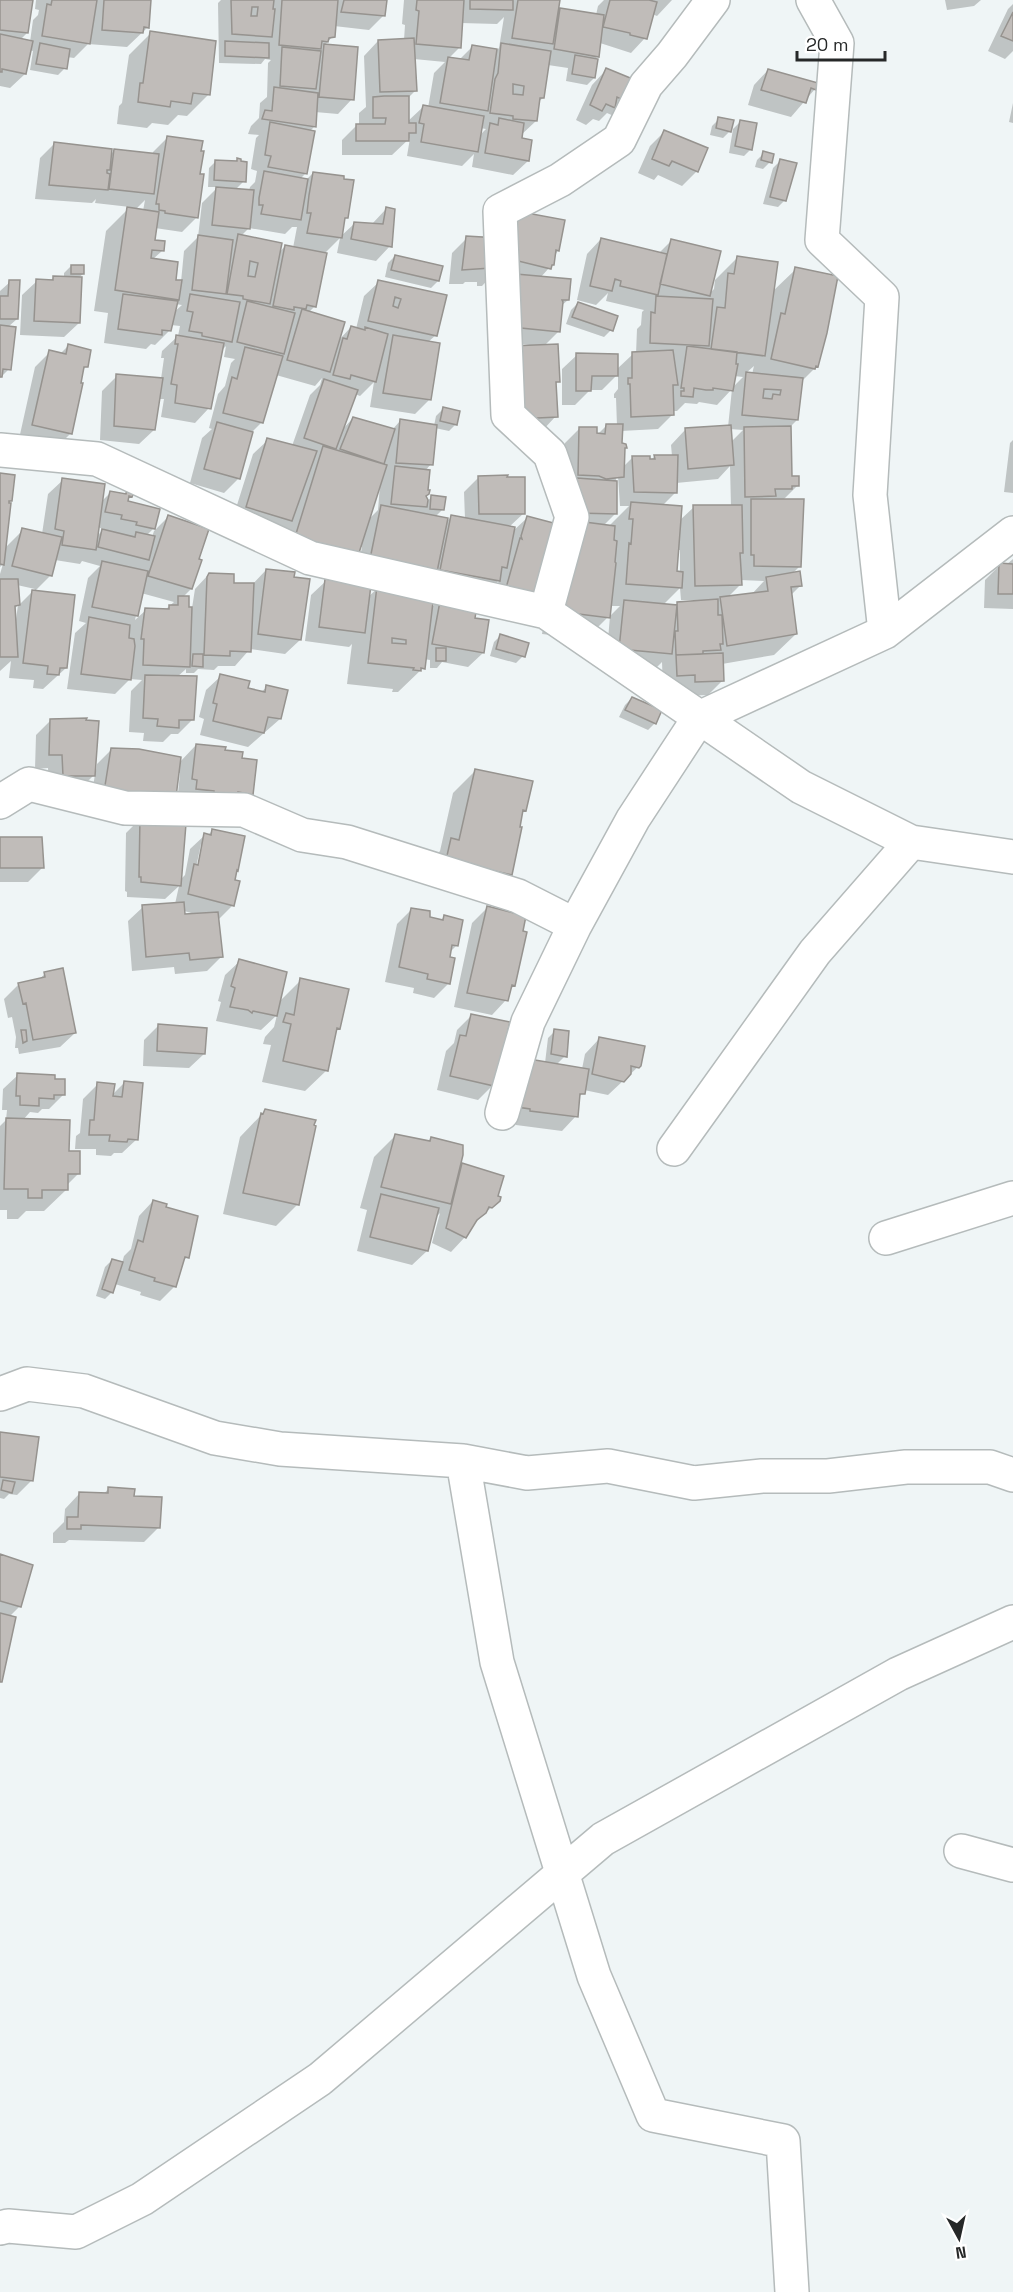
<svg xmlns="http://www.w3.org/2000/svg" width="1013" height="2292" font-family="'Space Grotesk',sans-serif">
  <rect width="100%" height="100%" fill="#eff5f6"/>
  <!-- shadow -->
  <path fill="#0003" fill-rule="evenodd" d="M0,0H32L27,33L20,40L30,42L33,20L38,15L39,10L35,9L36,0H147L148,27L127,47L88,44L74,58L67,57L65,68L58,75L30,70L33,51L30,50L25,74L10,88L0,86Z
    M221,0H385L384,15L369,30L334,26L333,36L324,46L357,48L352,99L338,114L315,112L314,127L310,131L306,173L300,179L306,180L313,173L346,217L343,221L340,237L354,224H372L386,209L390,246L376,261L337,253L340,238L324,254L315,306L308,313L338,341L351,327L356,329L364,296L379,282L445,296L436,335L428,342L429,400L415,414L370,407L374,382L360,396L355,394L342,430L353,418L392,430L400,421L434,426L436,416L443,409L456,424L449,431L435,428L431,464L425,471V496L427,501L432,497L442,510L435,517L445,523L452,516L465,519L464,492L479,477L524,513L509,527L512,532L527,518L562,527L565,443L580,428L595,437L606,426H617L616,398H614V394L618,389V374L602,390H590L575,405H562V369L577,355L616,370L633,354H636L637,329L641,325L642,312L644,310L606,301L608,293L596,305L577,300L587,254L601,239L659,253L671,241L709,294L714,289L715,280L737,258L772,292L796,269L817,366L801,382L797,420L790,427L791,478L798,485L783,500L800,566L792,574L801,585L790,596L796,634L774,655L722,664V681L708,695L681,696L663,690L662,662L656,668L606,663L610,616L620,606H610L608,617L586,639L542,634L543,628L535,627L536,615L493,603L499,580L484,595L357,573L362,547L232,521L253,454L268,440L292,446L310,395L320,385L322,378L315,386L276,375L262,422L252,432L239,478L224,493L190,483L202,438L212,429L209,428L218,394L225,386L231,363L235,359L224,357L226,346L221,351L209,408L195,423L161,417L164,399H160L157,402L154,430L139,444L100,440L102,391L117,376L161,379L164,358H161L162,351L178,336L180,326L171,325L170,330L155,345L151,344L146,349L104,343L108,313L94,311L106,231L130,207L95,203L96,199L92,203L35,199L40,158L54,144L110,155L114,151L152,155L153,152L168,137L199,175L197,217L182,232L155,228L153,241L162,251L153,259L174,281L181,282L184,251L198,237L202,203L218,187H208L209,168L216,161L235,162L237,160L244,181L235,190L249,191L250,187L255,182L257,171L251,169L256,138L259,135L248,134L251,126L259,118L260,103L267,97L268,63L271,60L265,59L261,64L219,63L218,3ZM145,200L143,211L135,210ZM292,227H297L293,248L285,246L279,253L241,236L249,228L285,234ZM175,304L182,305L173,313ZM754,366L752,374L746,373ZM734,376L743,377L732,388ZM732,389L728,427L685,430L671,445L672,456H655L651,460L633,457L623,467L621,431L658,429L673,414V411H677L685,403L697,404L699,402L717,405ZM730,429L743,430L731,442ZM730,466L731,507H694L679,521L662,506L676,492V483L718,479ZM616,476H618L620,506H629L609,526H603L615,514ZM380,485L378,510L368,520ZM677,550H680V573H676ZM740,580L764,581L751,595L727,598L740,585ZM680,588L681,600H695V602L678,604L675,607L663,605Z
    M404,0H559L556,14L561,10L596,15L598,6L604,0H672L657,16L652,14L645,38L631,53L600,43L598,56L594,60V78L587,85L566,81L568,68L548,65L543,98L538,102L536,121L521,135L528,161L513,175L472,167L474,154L462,166L407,156L410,138L392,155H342V140L357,125H359V113L366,107L364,56L378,41L404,40L405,25L402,24ZM504,17L499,48L496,51L472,47L459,60L449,58L460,47L461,23L497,24ZM414,59L445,62L434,73L428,108L423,107L407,122L408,98L416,90ZM480,128L486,129L479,136Z
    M945,0H981L974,6L947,10Z
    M1013,4V51L1005,59L988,51L1008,9Z
    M151,33L209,94L187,116L178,115L168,125L152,123L147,128L117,124L119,106L122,103L129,55Z
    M606,70L638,83L616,117L607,113L599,121L593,119L586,125L576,120L592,85Z
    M768,70L815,89L791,117L748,105L754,85Z
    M1013,103V123L1009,122Z
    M719,119L730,131L723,138L710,135L712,126Z
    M740,122L751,149L744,156L729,153L733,129Z
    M664,132L697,171L682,186L658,175L654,180L638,173L650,146Z
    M764,153L770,162L763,169L755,167L757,160Z
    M780,161L785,200L778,207L763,204L773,168Z
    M467,238L558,250L549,268L540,278L568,300L561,306L559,331L544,346L558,381L555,384L556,416L542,431L502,433L497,362L530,347V345L497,341L495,272L482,286H477V282H465L463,284H449L452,253Z
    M395,256L438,281L431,288L385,277L388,263Z
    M71,266L83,274L78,278L79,323L64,337L20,335L22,295L37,281H50L54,277L64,278V273Z
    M10,282L17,319L8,327L9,369L0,378V291Z
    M578,303L611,330L604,337L566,324L571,310Z
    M68,346L90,351L79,384L71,433L56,448L19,439L35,367L50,352L60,354Z
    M1013,440V493L1004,492L1010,443Z
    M0,475L10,501L6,505L5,548L23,530L42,534L48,494L63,480L101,502L111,492L123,495L127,491L131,496L125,502L154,528L146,536L152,537L154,531L168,517L197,560L191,589L182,598L187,608H192L195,589L209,574L233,584L252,585L266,570L300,640L285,654L250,649L235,666H218L214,670L198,669L194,673H186V669L177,677L192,720L178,734H171L163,742L143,741L144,733L129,732L131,691L142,680L130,679L115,694L67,689L75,633L86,623L79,621L88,578L100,566L82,561L80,564L55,560L51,575L34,592L66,668L43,689L33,688L34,680L9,678L11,661L0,671V574L3,564L0,567ZM97,527L104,529L96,537ZM17,585L35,589L18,606ZM141,593L174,602L165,610H146L135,620ZM18,605L16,619H14V609Z
    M1013,559V609L984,608L985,580L1000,565H1006Z
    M326,581L368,597L378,588L429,610L442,597L473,619L483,653L468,667L442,662L437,668H430V660L424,659L423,668L398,692H392L393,689L347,684L352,644L349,647L305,641L311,595Z
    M501,635L523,656L516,663L490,656L494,642Z
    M221,676L246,689L261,692L267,687L280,719L248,747L200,735L204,719L199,717L206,690Z
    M632,698L655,723L648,730L619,717L625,705Z
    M51,720L94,771H96L97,764L112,749L179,763L196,745L223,752L240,759L251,794L237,808L178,794L180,773H178L90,807L95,774L79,790H49L48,768L35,769L36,735Z
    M475,771L524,810L521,814L510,874L489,896L430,862L440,851L453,793Z
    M141,818L180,880L185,875L190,849L205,835L207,836L213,830L233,905L217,921L221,957L207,971L175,974L174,967L132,971L128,921L143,907L175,904L179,886L165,899L127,897V892L125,891L126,833ZM201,844H204L198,873L195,872ZM184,911L195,914L184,916Z
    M0,839L43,867L28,882H0Z
    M487,908L514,986L509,990L506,1000L492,1015L454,1007L472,923Z
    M412,909L428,919L440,921L444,917L457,945L449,953L448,984L434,998L413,993L414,988L385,982L397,924Z
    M240,961L279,1002L301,980L339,1028L335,1032L327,1070L305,1091L262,1082L271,1045L263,1044L265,1037L274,1027L277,1015L261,1030L216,1021L221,1002L218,1001L225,975Z
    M45,974L75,1033L60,1047L19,1054L18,1048H15L16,1037L12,1017L8,1018L4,999L19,984L38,980Z
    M472,1015L502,1049L493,1085L478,1100L437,1090L446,1051L454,1043L457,1030Z
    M158,1026L204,1054L189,1068L143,1066L144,1040Z
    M555,1031L565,1056L556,1065L582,1069L585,1054L599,1039L640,1065L608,1095L584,1090L578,1099L576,1116L562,1131L516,1125V1123L503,1121L545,1063L548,1038Z
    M18,1075L53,1080L63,1095L49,1109H42L38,1113L30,1112L23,1120L68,1152L78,1174L66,1186V1190L44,1211H26L18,1219H7V1210H0V1126L6,1120L7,1110H2L3,1089Z
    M124,1083L137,1139L122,1153H114L111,1156L96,1155V1149H75L76,1136L80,1133L83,1099L98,1084L112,1095Z
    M265,1111L298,1204L276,1226L223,1214L240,1137Z
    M395,1136L428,1142L431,1138L458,1170L463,1165L499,1200L471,1227L465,1237L451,1252L432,1243L440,1213L435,1218L427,1251L412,1265L357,1251L367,1210L360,1208L374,1157Z
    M153,1201L164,1208L187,1257L181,1263L175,1286L160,1301L140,1295L141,1292L115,1284L112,1292L105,1299L96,1296L105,1267L112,1260L122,1263L124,1256L131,1249L139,1216Z
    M0,1433L31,1481L17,1495L9,1494L4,1499L0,1498Z
    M108,1489L133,1497L159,1527L144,1542L69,1540L65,1543H53V1533L64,1522L65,1509L79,1494L103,1495Z
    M0,1556L20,1606L9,1617L0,1681Z"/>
  <!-- building -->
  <path fill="#c0bcb9" stroke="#96938f" stroke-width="1.5" fill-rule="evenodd" d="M0,0H33L28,33L0,30Z
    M52,0H97L90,44L42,36L47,4L51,5Z
    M104,0H151L149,28L144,27L143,33L102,30Z
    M231,0H274L273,9H275L272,37L232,34ZM252,7H258L257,16H251Z
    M282,0H338L335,37L329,38L328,42L322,41L321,49L279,45Z
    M344,0H387L385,16L341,12Z
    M417,0H464L461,48L416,44L419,11L416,10Z
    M470,0H513V10L470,9Z
    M518,0H560L553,44L512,38Z
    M610,0H649L657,2L647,39L630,35V33L603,27Z
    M560,8L604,15L599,57L554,49Z
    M1013,12V41L1001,36Z
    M150,31L216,41L210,95L193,93L191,104L171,101L170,107L138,102L140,83H143Z
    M0,34L33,41L26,74L2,69V72H0Z
    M414,38L417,91L380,92L378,40Z
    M225,41L269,43V58L225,56Z
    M40,43L70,49L67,69L36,64Z
    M501,43L551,51L544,98H540L537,121L513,119V116L490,113L495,79L498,73ZM513,84L524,86L523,95L513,94Z
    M324,44L358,47L354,100L319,97Z
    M472,45L497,49L488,111L440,103L448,57L469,60Z
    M282,47L321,51L316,89L280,86Z
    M575,55L598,59L595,78L572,74Z
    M606,68L640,82L632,104L617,97L615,108L606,104L602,111L590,105Z
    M768,69L818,83L816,90L811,88L806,103L761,90Z
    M274,87L318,93L316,127L262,119L265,110L272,111Z
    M384,96H409V123H416V133H409V141H356V124H385L386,118H373V97Z
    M423,105L484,116L478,152L421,142L424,124L419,123Z
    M718,117L734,120L731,132L716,128Z
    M499,118L524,123L522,138L532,140L529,161L485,153L490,123L498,125Z
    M740,120L757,123L752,150L735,146Z
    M270,122L315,131L307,174L268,167L271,156L265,155Z
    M664,130L708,148L698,172L672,161L669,166L652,159Z
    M167,136L203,141L201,151H204L200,174H204L198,218L165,213V211L159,210V204H156Z
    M54,142L112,149L110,170H107V173L110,174L108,190L49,185Z
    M114,149L159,154L154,194L109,189Z
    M763,151L774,154L772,163L761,160Z
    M237,158L241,159V161L247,162L246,182L214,180L215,160L237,161Z
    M780,159L797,163L786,201L770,197Z
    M264,171L308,179L301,220L261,214L263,205H259V198Z
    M313,172L344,176V179L354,180L348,218H345L342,238L307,233L311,213H307L309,195Z
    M216,187L254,190L250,229L212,225Z
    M127,207L159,212L155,240L165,241L164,251L152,250L151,258L178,262L176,280H182L179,300L115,290Z
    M386,207L395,209L392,247L351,239L354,222L383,224Z
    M516,211L565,220L559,251L556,250L554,265H552L551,269L506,258Z
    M238,234L282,243L270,304L243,299V296L227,294ZM250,261L258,263L255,277L248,276Z
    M198,235L233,240L226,294L192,290Z
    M466,236L499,238L491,268L462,270Z
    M601,238L667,254L658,295L620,286L621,281L615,279L612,291L590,286Z
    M671,239L721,251L710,296L660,284Z
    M285,245L327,253L316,307L307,305L306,309L294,307V310L273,306Z
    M395,255L443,266L439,281L391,270Z
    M737,256L778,262L765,356L711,349L717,307L725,308L728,273L734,274Z
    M71,265H84V274H71Z
    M795,267L838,276L827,333L818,367L816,366L815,369L771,359L781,313L785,314Z
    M516,274L571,279L569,300H562L563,302L560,332L511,327Z
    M53,276L82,277L80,323L34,321L36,279L53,280Z
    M9,280H20L18,319H0V296H8Z
    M378,280L447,295L437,336L368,321ZM395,297L401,299L398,308L393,306Z
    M123,294L178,301L171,331L162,330V335L118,329Z
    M190,294L240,302L232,342L202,336V333L189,331L193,312L187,311Z
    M656,296L713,299L709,346L650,343L651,312L655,313Z
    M247,301L295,313L284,354L237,342Z
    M578,302L618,316L613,331L572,317Z
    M302,309L345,322L330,372L287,360Z
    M0,325L16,327L11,370L3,369L2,377H0Z
    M351,326L365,330V327L388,334L376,382L351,375L350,379L333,375L343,338L347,339Z
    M176,335L224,343L211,409L175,403L177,385L171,384L178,344H175Z
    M393,335L440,343L431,400L383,393Z
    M68,344L91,350L88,367H84L81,383H83L72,434L32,425L49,350L66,354Z
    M558,344L560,382H556L558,417L516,419L511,346Z
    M687,346L737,352L736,364H738L733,391L713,388V390H706L694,388L693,397L681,396V391H684V388H681Z
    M245,347L283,356L263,423L223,413L232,377L237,379Z
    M673,350L678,385H673L674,415L631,417L630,384H628V378H632V352Z
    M576,353L618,354V376H592L591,391H576Z
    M746,372L803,378L798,420L742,415ZM764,389L781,390L780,395L773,394L772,399L763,398Z
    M116,374L163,378L155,430L114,426Z
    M324,379L358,390L336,449L304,438Z
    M443,407L460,411L457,425L440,421Z
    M353,417L395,429L384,464L340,449Z
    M400,419L437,425L433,465L396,463Z
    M217,422L253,432L240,479L204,469Z
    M606,424H623L622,443L626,444L627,448H625L624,477L606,479L599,476L578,475L579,427H597V433L605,434Z
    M731,425L734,465L688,469L685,428Z
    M791,426L792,476H799V486H792V489H775L776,496L745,497L744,427Z
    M267,438L317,451L292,521L246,507Z
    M323,446L387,465L358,556L295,537Z
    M654,455H678L677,493L634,492L632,456H650V459H655Z
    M395,466L430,470L428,490H430L429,494L426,496L428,500L427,507L391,504Z
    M0,473L15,475L12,501H9V503H11L4,565L0,564Z
    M508,475L507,477H525V514H479L478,476Z
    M62,478L105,484L96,550L62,545L64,531L55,529Z
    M577,478L617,481V514L576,513Z
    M127,490L134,492L132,497L129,496L128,501L160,509L155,529L136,525L137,522L121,519L122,515L105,512L110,491L126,494Z
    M431,495L446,497L444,510L430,509Z
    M751,499H804L801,567L754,566V555H751Z
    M631,502L682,506L677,571L683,572L682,588L626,584L629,543L631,544L633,519H629Z
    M381,505L448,518L437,572L370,559Z
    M693,505H742L743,553H740L742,585L695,586Z
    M168,515L209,529L199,559L202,560L192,589L148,576Z
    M451,515L515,527L507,568L502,567L500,581L440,570Z
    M527,516L565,526L547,599L506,588L520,538L522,539L521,536Z
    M577,521L615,526L614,540L617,541L615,562L616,563L610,618L563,612Z
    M22,528L62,537L52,576L12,566Z
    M102,529L135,537L136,532L155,536L149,560L98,547Z
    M102,561L148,571L138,616L92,607Z
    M999,563L1013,564V594H998Z
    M266,569L295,572L294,577L310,579L301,640L258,634Z
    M800,571L802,586L791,587L797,634L727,646L720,597L768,591L766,577Z
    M209,573L234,574V583H254L251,652L230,651V656L204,655L207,577Z
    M0,579H18L20,605L15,606L18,657H0Z
    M325,579L371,585L365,633L319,627Z
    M377,586L433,602L425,669L421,668V671L413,670L414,668L368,663ZM392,638L406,640V644L392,643Z
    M32,590L75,595L67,668H60L59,675L47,674L48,666L23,663Z
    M178,596H189V607H192L190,667L143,665L144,639H141L145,608L169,609V605H178Z
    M441,596L476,612L475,618L489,620L484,653L432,644Z
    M718,599V615H722L723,644H720L721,650L703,651V654L676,655L675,631H678L677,602Z
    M624,600L677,605L672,654L619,649Z
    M89,617L130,625L129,638L134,639L135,646L131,680L81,674Z
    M500,634L529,643L525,657L496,649Z
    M436,648H446V661H436Z
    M723,653L724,681L695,682V675L677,676L676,655Z
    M193,654H203V667L192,666Z
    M220,674L250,681L248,688L265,692L266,685L288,690L281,719L268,717L264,733L213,721L217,704L213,703Z
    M145,675L197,676L194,720H179V728L157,726L158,719L143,718Z
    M632,697L662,710L656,724L625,710Z
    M87,718L86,720L99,721L95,776H63L62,755H49L50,719Z
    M196,744L226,747L225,750L243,752L242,758L257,760L253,795L238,792L237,798L214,795V791L196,789L197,780L192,779Z
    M111,748L139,749L181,757L176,797L104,792Z
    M475,769L533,781L526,811L523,810L520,827H522L512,875L446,860L451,838L459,840Z
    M140,817L186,824L181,886L141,882V877H139Z
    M212,829L245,836L238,871L237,870L235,880L240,881L234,906L188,894L194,864L198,865L204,833L211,835Z
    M0,837H42L44,868H0Z
    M184,902L185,914L218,912L223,957L190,960L189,953L146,957L142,905Z
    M487,906L526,916L523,931L527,932L515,986L512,985L508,1001L467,993Z
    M411,908L430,911V917L443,920L444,915L463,920L458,946L452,945L450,957L455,958L450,984L427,979L428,974L399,967Z
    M239,959L287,972L277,1016L253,1011L252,1013L248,1010L230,1007L235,988L231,986Z
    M63,968L76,1033L33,1040L26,1003L23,1004L18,983L45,977L44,972Z
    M300,978L349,989L340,1029L337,1028L328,1071L283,1061L291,1024L283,1022L286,1013L294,1015Z
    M471,1014L510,1022L504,1048V1069L498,1068L494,1086L450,1076L460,1035L466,1036Z
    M158,1024L207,1028L205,1054L157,1051Z
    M554,1029L569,1031L567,1057L551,1054Z
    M21,1030H26L27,1041L23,1043Z
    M599,1037L645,1046L641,1066L639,1068L631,1066V1074L624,1082L592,1074Z
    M523,1058L589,1069L585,1094H580L578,1117L530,1111V1109L517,1107Z
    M17,1073L55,1075V1079H65V1095H54V1099L39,1098V1106L20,1105V1096H16Z
    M124,1081L143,1083L138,1140L128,1139L127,1142L109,1141L110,1135H89L90,1120H94L97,1082L115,1084L113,1096L122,1097Z
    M265,1109L316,1120L314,1125L316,1126L299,1205L243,1193L261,1113L263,1114Z
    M6,1118L70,1120L69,1151H80V1174H68V1190H42V1198H28V1189H4Z
    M395,1134L430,1141L431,1137L463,1145V1155L451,1204L381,1187Z
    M462,1163L504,1176L498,1196L501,1197L500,1201L492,1208L489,1207L486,1213L477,1220L466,1238L446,1228Z
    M381,1194L439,1208L428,1251L370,1237Z
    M153,1200L167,1204L166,1207L198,1216L189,1258L185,1257L176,1287L154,1281L155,1278L129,1270L138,1240L143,1242Z
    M112,1259L123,1262L113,1293L102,1289Z
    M0,1432L39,1437L33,1481L0,1477Z
    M3,1480L15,1482L12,1493L1,1490Z
    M108,1487L135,1489L134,1496L162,1497L160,1528L81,1525V1529H67V1517H78L79,1492L108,1493Z
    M0,1554L33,1565L21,1607L0,1601Z
    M0,1613L16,1617L2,1682H0Z"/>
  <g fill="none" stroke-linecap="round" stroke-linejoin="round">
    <defs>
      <path id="minor" d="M813,0L837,43L822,240L882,297L870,495L885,632
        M0,450L97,459L310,558L546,612L801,787L911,842L1013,857
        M546,612L572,517L550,454L508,415L500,211L560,180L619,140L646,85L672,55L713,0
        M0,802L29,784L125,808L244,810L302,835L347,842L518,896L575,925
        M502,1113L528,1022L575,925L633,819L699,718L885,632L1013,533
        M674,1149L815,952L911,842
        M886,1238L1013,1198
        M0,1394L27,1384L84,1391L215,1438L280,1449L463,1461L497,1662L594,1976L653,2115L783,2141L792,2292
        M463,1461L527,1473L608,1466L694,1483L762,1476H828L906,1467H990L1013,1475
        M961,1851L1013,1865
        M0,2228L8,2226L76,2232L142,2199L320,2079L603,1839L898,1674L1013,1622"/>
    </defs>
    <!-- minor casing -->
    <use href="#minor" stroke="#b5bbbb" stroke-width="36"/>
    <!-- minor -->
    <use href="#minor" stroke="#fff" stroke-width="33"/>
  </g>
  <!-- north arrow -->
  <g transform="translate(959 2238) rotate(172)" stroke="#ffffff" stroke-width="4.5" paint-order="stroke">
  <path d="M0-4.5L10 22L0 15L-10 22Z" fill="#262828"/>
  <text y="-9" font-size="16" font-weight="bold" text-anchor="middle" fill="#262828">N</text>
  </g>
  <!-- scale -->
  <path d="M797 51v9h88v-9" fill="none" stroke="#262828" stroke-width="3"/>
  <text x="806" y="51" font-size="18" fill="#262828" stroke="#ffffff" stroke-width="4.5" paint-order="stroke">20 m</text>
</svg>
